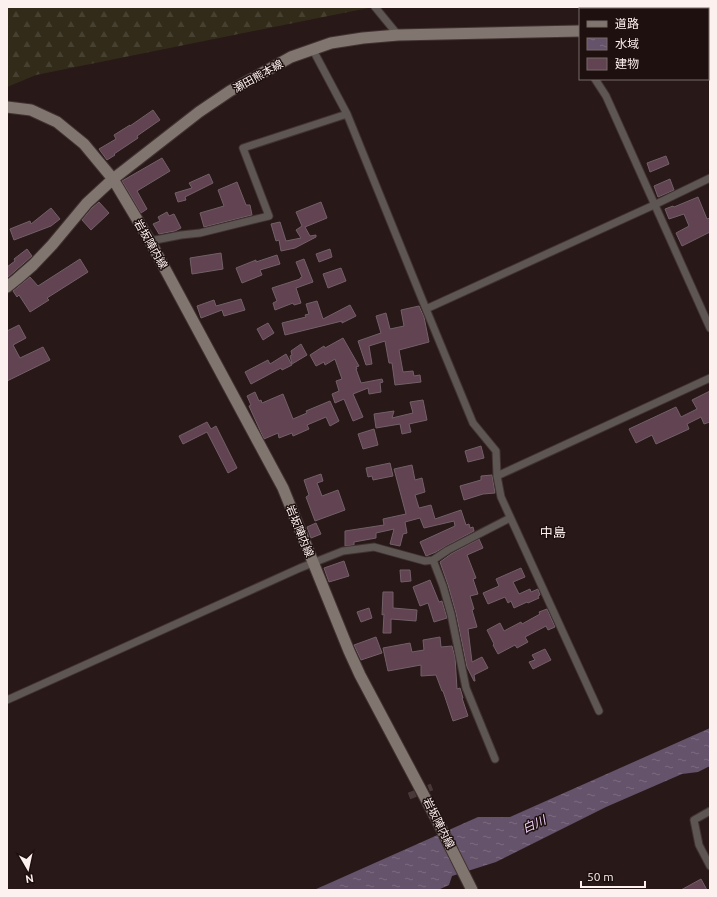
<svg xmlns="http://www.w3.org/2000/svg" width="717" height="897" font-family="Ubuntu,'Noto Sans JP',sans-serif">
  <defs>
    <pattern id="forest-firs" width="22" height="20" patternUnits="userSpaceOnUse"><rect width="22" height="20" fill="#322b19"/><path d="M5 1l3.5 6h-7zM16 11l3.5 6h-7z" fill="#464030"/></pattern>
    <pattern id="water-ripples" width="26" height="14" patternUnits="userSpaceOnUse"><rect width="26" height="14" fill="#65526b"/><path d="M2 4q2-2 4 0t4 0M15 11q2-2 4 0t4 0" fill="none" stroke="#7c6b80"/></pattern>
  </defs>
  <rect width="100%" height="100%" fill="#281918"/>
  <!-- forest -->
  <path fill="url(#forest-firs)" d="M7,7H373L36,75L7,87Z"/>
  <!-- water -->
  <path fill="url(#water-ripples)" d="M710,728V766L698,772L682,774L606,807L496,862L452,876L449,885L438,890H314L478,817H510Z"/>
  <!-- building -->
  <path fill="#614351" stroke="#726068" d="M153,110L160,120L137,136L138,138L114,154L115,155L107,160L99,149L116,139L114,135L130,125V126Z
    M666,156L669,164L650,172L647,163Z
    M162,158L170,171L137,191L147,209L141,213L122,181Z
    M209,174L213,183L185,197L186,200L178,202L175,193L192,188L189,183Z
    M670,179L674,190L658,197L654,186Z
    M237,182L246,205H250L252,215L204,227L200,213L224,206L218,190Z
    M698,197L707,219L710,218V232L682,246L676,233L689,226L684,214L669,219L665,209L673,206L674,207Z
    M99,202L109,213L91,230L82,220L92,208Z
    M321,202L327,218L305,227L310,236L316,235V237L295,248L281,251L279,240L276,241L271,224L280,222L286,241L301,238L296,230L302,226L296,212Z
    M51,208L60,219L51,226L14,240L10,229L30,221L31,224Z
    M167,212L169,216L174,214L181,228L175,231L159,234L153,224L160,221L158,217Z
    M27,249L32,256L7,278V267L15,261L14,259Z
    M330,249L332,257L319,262L316,254Z
    M221,253L223,269L192,274L190,258Z
    M277,255L280,264L260,270L262,275L242,283L236,268L256,260V262Z
    M80,259L88,272L47,298L49,300L30,312L19,295L17,297L13,291L30,277L38,286Z
    M304,259L313,282L296,288L301,303L294,305L293,303L275,310L273,303L277,301L272,288L300,279V278L302,277L296,262Z
    M341,268L346,281L328,288L323,274Z
    M241,299L245,310L224,316L222,310L201,318L197,306L214,300L216,306Z
    M317,301L323,319L350,305L356,316L342,323V321L285,335L282,323L306,317L305,315L309,314L306,304Z
    M419,306L424,317L429,342L399,350L403,372L413,371L414,376L420,375L421,382L395,385L392,363H389L385,341L369,346L372,364L366,365L358,341L381,333L376,316L386,313L390,329L404,326L401,310Z
    M268,323L274,333L263,340L257,329Z
    M19,325L26,338L13,345L20,358L43,347L50,360L7,381V331Z
    M343,338L359,366L356,367L357,369H356L361,383L382,379L383,382L380,383L381,392L369,394L368,388L353,394L363,417L353,421L344,399L335,403L332,394L339,391L336,381L342,379L335,359L325,365L324,362L316,366L310,355L324,346L325,348Z
    M301,344L307,355L292,364L290,356L292,355L291,351Z
    M286,354L292,365L282,370L281,368L251,384L245,372L268,360L270,364Z
    M710,391V422L704,424L701,417L687,424L689,429L656,444L652,435L636,443L629,429L676,407L681,417L697,409L692,400Z
    M255,392L259,401L261,400L262,403L283,394L293,419L307,413L306,411L330,401L339,421L330,426L326,417L307,425L309,429L293,436L292,433L279,438L278,433L264,439L249,406L251,405L247,396Z
    M423,400L427,420L409,424L411,432L402,434L400,424L376,428L374,414L394,411L392,418L413,413L410,402Z
    M207,422L211,429L216,426L237,468L228,473L207,432L183,444L179,436Z
    M374,429L378,445L363,449L358,434Z
    M481,446L484,458L468,462L465,451Z
    M390,463L393,476L373,480L372,476L368,477L366,468Z
    M412,465L415,480L422,478L425,492L415,495L419,508L431,505L435,519L461,510L466,525L469,524L470,528L473,527L474,531L446,546L436,552L426,556L420,542L455,526L454,521L424,528L420,518L405,522L407,533L403,534L400,546L390,544L394,529L376,533V538L354,542V545L345,546V531L384,525L383,519L406,514L394,469Z
    M321,474L323,481L317,483L322,496L338,490L345,510L315,521L306,497L309,495L304,480Z
    M492,475L495,493L483,494L464,500L460,486L481,480V476Z
    M316,523L321,534L311,538L307,527Z
    M479,539L483,548L467,555L476,578L473,579L478,594L470,596L474,609L472,610L477,627L468,629L472,662L482,657L488,668L474,675L475,681H474L467,667L456,613L448,585L440,562L451,554Z
    M344,561L349,576L329,582L324,568Z
    M521,568L525,577L513,582L519,594L530,589L531,592L538,589L540,595L538,596L539,598L528,603L527,602L514,608L511,601L508,603L505,597L488,604L483,593L499,586L496,579Z
    M400,570H410L411,581L401,582Z
    M430,580L439,602L442,601L447,618L434,622L428,603L420,606L413,587Z
    M383,592H393V608L417,610L416,621L391,619V633H383L384,614L382,615Z
    M369,608L372,618L361,622L357,612Z
    M547,609L555,627L548,630L546,626L525,637L528,642L517,648L515,645L498,654L493,645L494,644L487,630L500,623L504,631L521,622L522,624L540,614L539,612Z
    M376,637L382,653L361,660L354,645Z
    M440,637L441,647L452,646L455,657L457,689L460,688L463,698H462L468,716L453,721L443,691H442L436,675L421,676V665L388,671L383,648L410,643L412,652L424,650L423,640Z
    M545,649L551,660L533,669L529,662L535,660L532,655Z
    M701,879L707,890H681Z"/>
  <g fill="none" stroke-linecap="round" stroke-linejoin="round">
    <!-- street-tunnel -->
    <path stroke="#483938" stroke-width="7" stroke-dasharray="7 3.5" stroke-linecap="butt" d="M409,796L432,787"/>
    <defs>
      <path id="street" d="M375,7L398,35
        M313,50L347,114L426,309L473,423L496,451L497,476L501,497L599,711
        M595,79L606,96L710,328
        M150,241L181,235L200,233L269,216L243,148L347,114
        M426,309L654,205L710,178
        M497,476L710,378
        M433,560L443,586L451,614L466,688L495,759
        M7,700L300,568L343,551L374,547L425,561L433,560L448,550L510,518
        M710,811L694,820L699,845L710,866"/>
      <path id="secondary" d="M708,14L710,13
        M7,107L31,110L57,122L84,144L113,179L150,241L283,488L349,651L360,675L438,822L472,890
        M7,287L17,279L33,265L52,245L87,203L113,179L199,112L230,91L291,57L331,43L363,38L398,35L580,31"/>
    </defs>
    <!-- street casing -->
    <use href="#street" stroke="#423332" stroke-width="9"/>
    <!-- secondary casing -->
    <use href="#secondary" stroke="#423332" stroke-width="13"/>
    <!-- street -->
    <use href="#street" stroke="#5d5652" stroke-width="7"/>
    <!-- secondary -->
    <use href="#secondary" stroke="#81766f" stroke-width="11"/>
  </g>
  <g text-anchor="middle" dominant-baseline="central" stroke-width="3" stroke-linejoin="round" paint-order="stroke">
    <!-- street labels -->
    <g font-size="11" fill="#fdf1f0" stroke="#1e100f">
      <text transform="translate(258 76) rotate(-29)">瀬田熊本線</text>
      <text transform="translate(151 244) rotate(60)">岩坂陣内線</text>
      <text transform="translate(300 531) rotate(68)">岩坂陣内線</text>
      <text transform="translate(439 823) rotate(63)">岩坂陣内線</text>
    </g>
    <!-- water labels -->
    <g font-size="12" font-style="italic" fill="#f4d7fe" stroke="#1e100f">
      <text transform="translate(534 824) rotate(-24)">白川</text>
    </g>
    <!-- quarter labels -->
    <g font-size="13" fill="#fdf1f0" stroke="#1e100f">
      <text x="553" y="532">中島</text>
    </g>
  </g>
  <!-- border -->
  <rect width="717" height="897" fill="none" stroke="#fdf1f0" stroke-width="16"/>
  <!-- legend -->
  <rect x="579" y="8" width="130" height="72" fill="#1e100f" stroke="#776a69"/>
  <rect x="587" y="21" width="20" height="6" fill="#81766f" stroke="#776a69"/>
  <text x="615" y="28" font-size="12" fill="#fdf1f0">道路</text>
  <rect x="587" y="38" width="20" height="12" fill="url(#water-ripples)" stroke="#776a69"/>
  <text x="615" y="48" font-size="12" fill="#fdf1f0">水域</text>
  <rect x="587" y="58" width="20" height="12" fill="#614351" stroke="#776a69"/>
  <text x="615" y="68" font-size="12" fill="#fdf1f0">建物</text>
  <!-- north arrow -->
  <g transform="translate(28 869) rotate(171)" stroke="#1e100f" stroke-width="3" paint-order="stroke">
  <path d="M0-3L7 15L0 10L-7 15Z" fill="#fdf1f0"/>
  <text y="-6" font-size="11" font-weight="bold" text-anchor="middle" fill="#fdf1f0">N</text>
  </g>
  <!-- scale -->
  <path d="M581 881v6h64v-6" fill="none" stroke="#fdf1f0" stroke-width="2"/>
  <text x="587" y="881" font-size="12" fill="#fdf1f0" stroke="#1e100f" stroke-width="3" paint-order="stroke">50 m</text>
</svg>
